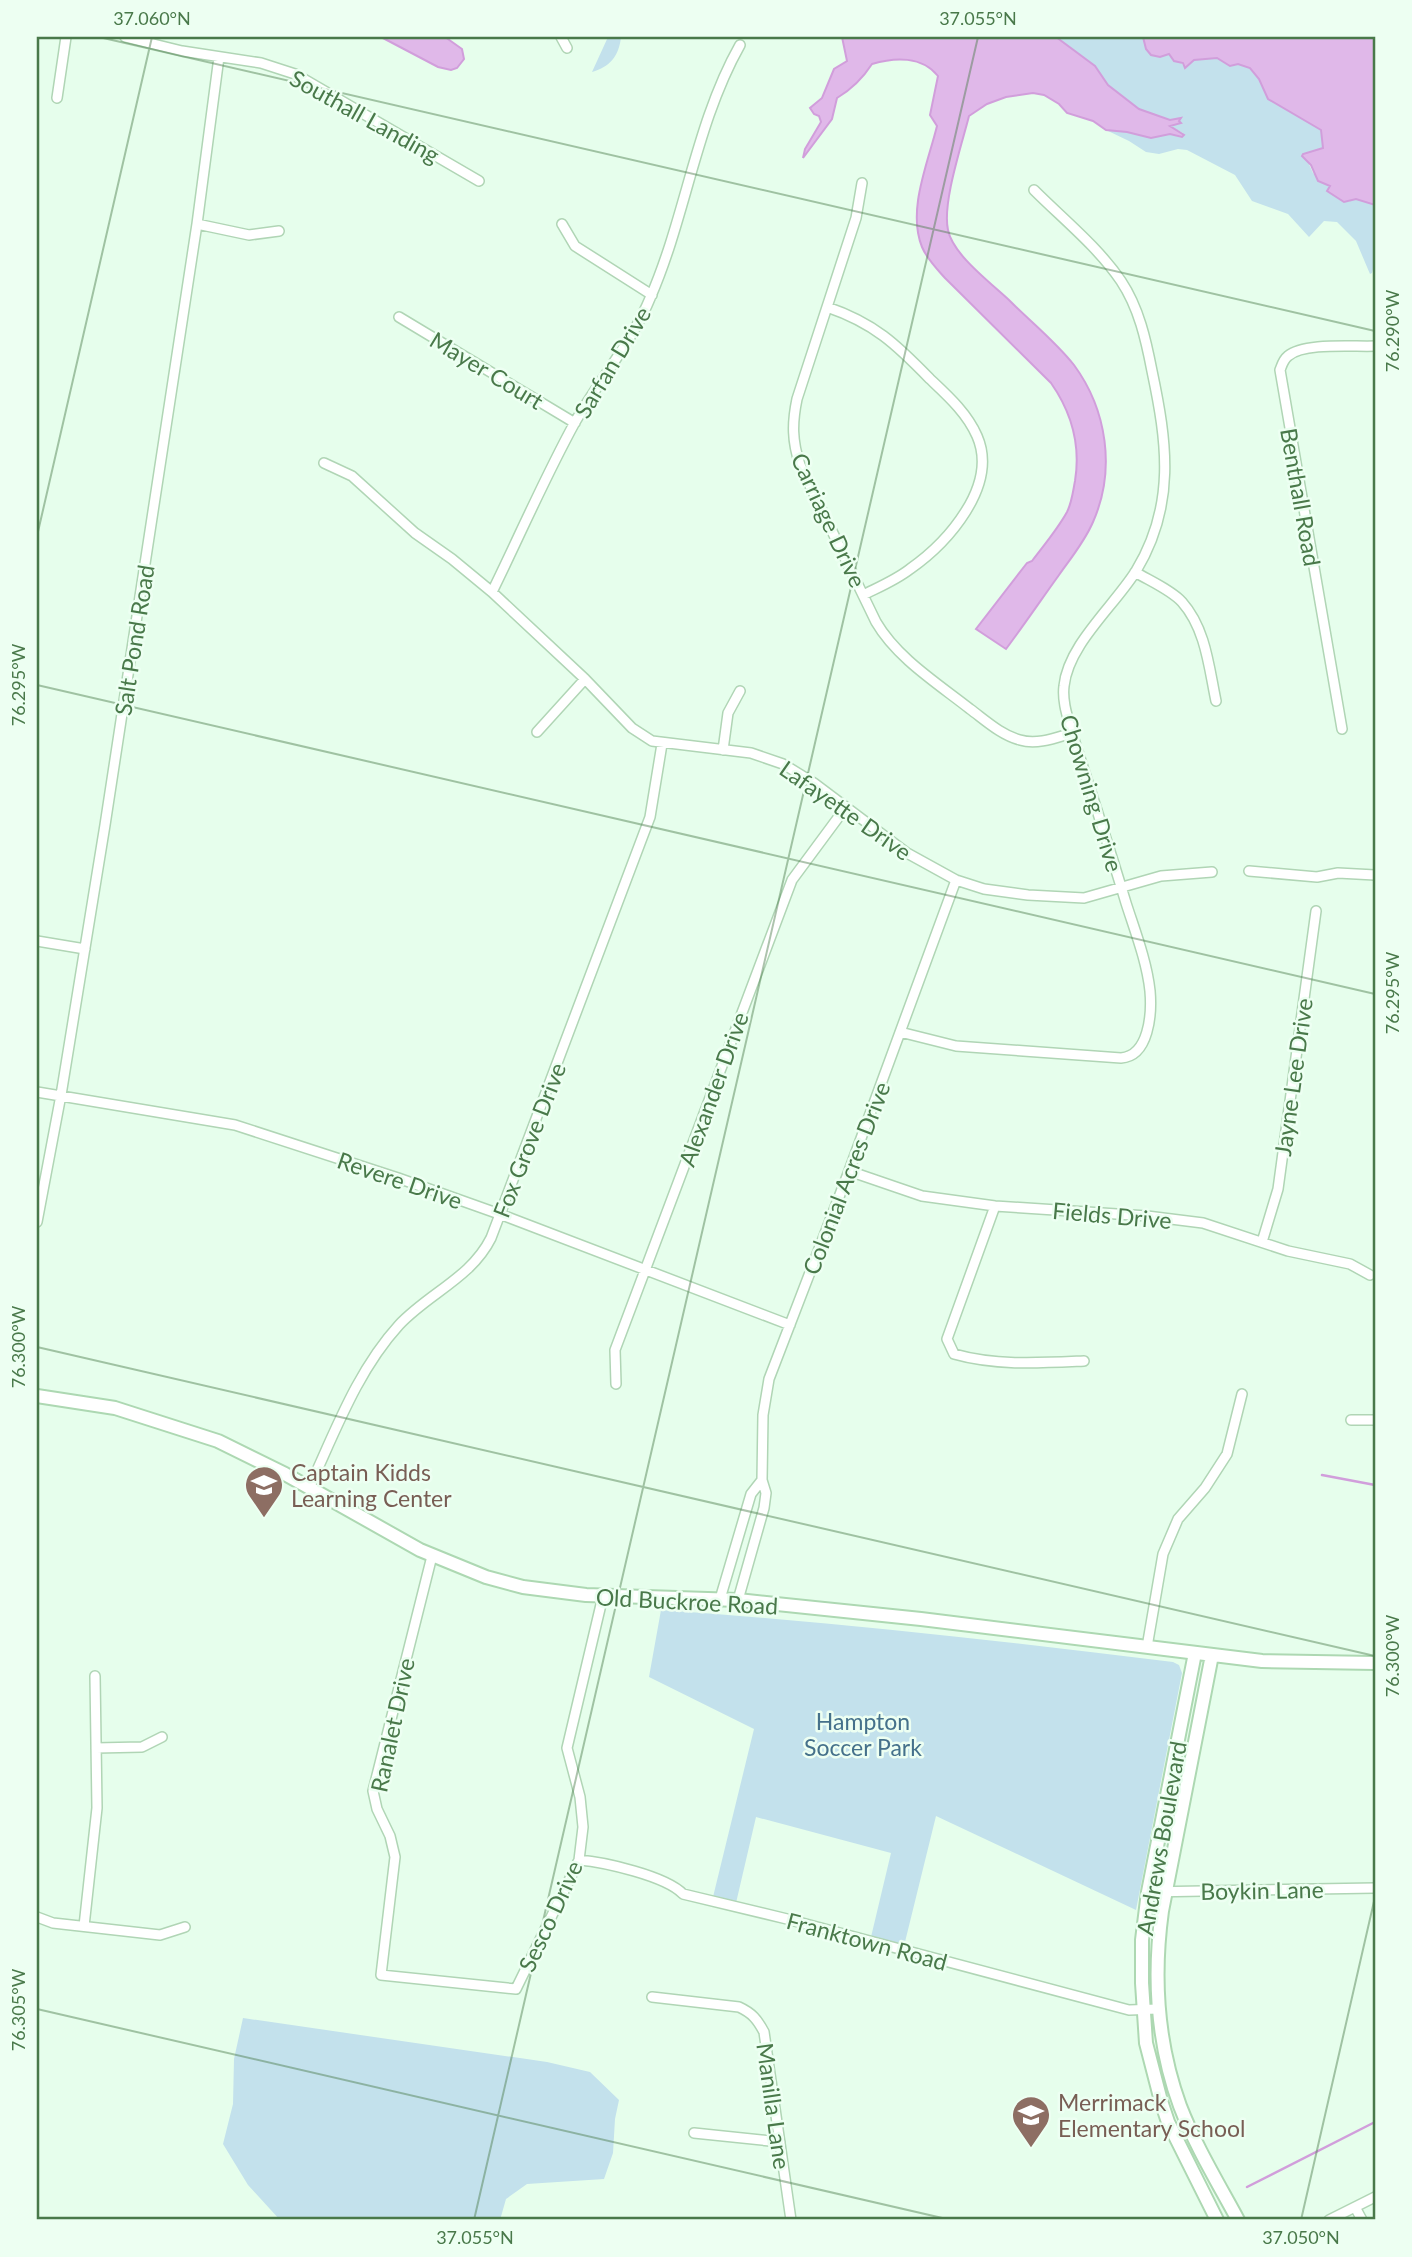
<svg xmlns="http://www.w3.org/2000/svg" width="1412" height="2257" font-family="Lato,sans-serif">
	<style>
		.green { fill: #c3e1ec }
		.water { fill: #e0b8e9; stroke: #d19edb; stroke-width: 2 }
		.lines { fill: none; stroke-linecap: round; stroke-linejoin: round }
		.stream { stroke: #d19edb; stroke-width: 2.5 }
		.street-casing { stroke: #b0d5b5; stroke-width: 12 }
		.secondary-casing { stroke: #add8b2; stroke-width: 16 }
		.street { stroke: #fff; stroke-width: 9 }
		.secondary { stroke: #fff; stroke-width: 12 }
		.ticks { fill: none; stroke: #49794a; stroke-width: 2; stroke-opacity: 0.45 }
		.labels { text-anchor: middle; dominant-baseline: central; stroke-width: 5; stroke-linejoin: round; paint-order: stroke }
		.street-label { font-size: 23px; fill: #49794a; stroke: #edfff2 }
		.education-label { font-size: 23px; fill: #785e54; stroke: #edfff2; text-anchor: start }
		.park-label { font-size: 23px; fill: #45718b; stroke: #edfff2 }
		.neatline { fill: none; stroke: #49794a; stroke-width: 2.5 }
		.ticks-label { font-size: 18px; text-anchor: middle; fill: #49794a }
	</style>
	<rect width="100%" height="100%" fill="#e6feec"/>
	<!-- green -->
	<path class="green" d="M608,37h13c-2,19 -11,30 -29,35z
		M1056,37h87l3,12 14,8 9,-3 16,12 9,-6 23,-2 13,8 8,-2 12,4 9,11 9,20 53,31 2,18 -16,12 6,13 18,13 16,16 9,-3 19,6v56l-3,12 -2,1 -14,-33 -19,-19 -13,-1 -15,16 -21,-23 -36,-13 -17,-26 -48,-25 -9,-1 -19,5 -13,-2 -17,-11 -23,-11 21,2 24,6 19,-4 12,3 1,-4 -13,-7 10,-7 -10,1 -31,-11 -31,-24 -13,-19z
		M661,1610c172,12 342,31 512,52l6,3 3,8 -46,237 -200,-94 -32,130 -33,-9 20,-84 -135,-36 -20,86 -23,-6 41,-168 -105,-52z
		M243,2018l304,44 43,10 29,28 -4,19 -2,34 -9,26 -77,5 -21,15 -6,21h-220l-32,-35 -25,-41 10,-40 1,-45z"/>
	<!-- water -->
	<path class="water" d="M381,37h64l17,12 2,10 -7,9 -6,2 -13,-3z
		M842,37h214l39,29 13,19 31,24 31,11 11,-2 -2,3 2,2 -11,3 14,9 -2,2 -12,-3 -19,4 -24,-6 -21,-2 -13,-9 -26,-8 -8,-9 -15,-9 -11,-2 -27,4 -19,7 -18,12c-7,28 -27,87 -21,114 5,25 43,53 62,71 21,21 46,41 64,64 33,45 42,105 19,157 -8,19 -22,36 -34,53 -18,25 -35,50 -53,74l-30,-20 51,-66 5,-2c12,-16 25,-31 35,-49 5,-10 6,-21 8,-31 6,-37 -3,-68 -24,-98l-106,-105c-9,-10 -18,-19 -23,-31 -15,-37 6,-84 15,-121l-7,-11 8,-39c-16,-20 -43,-19 -66,-12 -9,14 -20,25 -35,34l-5,21 -29,39 2,-9 16,-27 -2,-6 -5,-2 -4,-6 12,-10 12,-29 13,-8z
		M1143,37h232v168l-19,-6 -12,3 -17,-11 3,-5 -12,-5 -7,-16 -9,-9 1,-2 20,-6 -2,-18 -53,-31 -9,-20 -9,-11 -12,-4 -8,2 -13,-8 -23,2 -9,8 -2,-5 -9,-2 -5,-7 -9,3 -9,-2 -5,-6z"/>
	<g class="lines">
		<!-- stream -->
		<path class="stream" d="M1322,1475l53,10
			M1247,2187l128,-65"/>
		<defs>
			<path id="street" d="M125,37l57,14 79,12 34,11 184,107
				M561,37l6,11
				M57,98l9,-61
				M862,183l-6,35 -59,181c-5,24 -5,42 3,66l76,157c21,36 61,61 94,87 15,11 31,26 50,31 17,5 35,-2 52,-7
				M197,224l52,11 30,-4
				M562,224l13,22 77,49
				M827,307c47,16 69,37 103,72 18,17 37,34 47,57 22,50 -30,107 -67,133 -14,11 -31,18 -47,26
				M399,317l176,106
				M324,463l28,13 63,57 37,26 40,33 93,87 47,49 20,13 99,12 32,11 31,19 93,70 49,27 28,9 44,6 56,3 77,-22 51,-4
				M1135,572c15,9 36,18 47,30 24,27 27,66 34,99
				M492,592c27,-55 52,-113 82,-168 24,-43 58,-81 77,-128 35,-81 45,-173 89,-251
				M1342,729l-62,-359c2,-5 3,-10 8,-14 16,-14 66,-9 87,-10
				M537,732l48,-53
				M723,750l5,-37 12,-22
				M1249,871l68,6 21,-4 37,2
				M37,941l48,8
				M900,1032l56,14 165,12c28,-2 31,-44 29,-67 -3,-29 -15,-60 -24,-88 -17,-57 -36,-114 -54,-170 -4,-15 -10,-31 -8,-47 4,-41 50,-80 72,-115 40,-66 31,-129 16,-200 -6,-31 -13,-63 -31,-90 -23,-34 -58,-62 -87,-91
				M37,1092l198,33 163,53 104,37 288,110
				M849,1171l73,25 73,10 152,10 56,7 85,28 62,13 20,11
				M995,1206l-48,133 7,15c42,12 87,9 130,7
				M37,1222l24,-127 44,-270 92,-601 22,-167
				M1262,1242l16,-53 38,-278
				M616,1384l-1,-34 177,-470 54,-73
				M1351,1420h24
				M309,1488c26,-56 48,-117 90,-163 30,-32 72,-47 92,-87l159,-421 12,-73
				M432,1556l-59,235 4,18 13,27 5,21 -14,118 135,14 63,-129 4,-33 -3,-30 -13,-49 36,-152
				M720,1599l31,-105 11,-14
				M738,1600l26,-92 2,-15 -4,-13 1,-65 6,-36 80,-208 107,-291
				M1147,1647l16,-93 15,-35 27,-31 22,-34 15,-60
				M96,1748l46,-1 20,-10
				M579,1860c25,2 87,16 104,34l104,25 342,91 29,-1
				M1148,1892l227,-4
				M37,1917l16,6 107,12 25,-8
				M84,1926l13,-118 -2,-132
				M652,1997l87,10c13,6 18,12 25,25l27,188
				M694,2133l86,9
				M1355,2207l7,13
				M1329,2220l46,-23"/>
			<path id="secondary" d="M37,1396l78,12 103,33 67,33 135,76 66,27 37,10 63,8 152,5 183,19 341,42 113,2
				M1195,1653l-47,239 -6,48v43l4,60 15,58 7,21 49,98
				M1212,1655l-50,256c-9,66 -5,132 18,195 15,39 38,77 58,114"/>
		</defs>
		<!-- street casing -->
		<use href="#street" class="street-casing"/>
		<!-- secondary casing -->
		<use href="#secondary" class="secondary-casing"/>
		<!-- street -->
		<use href="#street" class="street"/>
		<!-- secondary -->
		<use href="#secondary" class="secondary"/>
	</g>
	<!-- ticks -->
	<path class="ticks" d="M99,37l1276,294M37,536l115,-499M37,685l1338,309M37,1347l1338,309M37,2009l914,211M474,2220l504,-2183M1301,2220l74,-323"/>
	<!-- icons -->
	<defs>
		<symbol id="school-pin" viewBox="-11 -11 22 30"><path d="M0 17L-7.5 6A9.5 9.5 0 1 1 7.5 6Z" fill="#8d6e63" stroke="#edfff2"/><path d="M0-5L7-2L0 1L-7-2ZM-4 1L0 2.5L4 1V4Q0 6-4 4Z" fill="#fff"/></symbol>
	</defs>
	<g fill-rule="evenodd">
		<use href="#school-pin" x="242" y="1463" width="44" height="60"/>
		<use href="#school-pin" x="1009" y="2093" width="44" height="60"/>
	</g>
	<g class="labels">
		<!-- street labels -->
		<g class="street-label">
			<text transform="translate(365 116) rotate(29)">Southall Landing</text>
			<text transform="translate(612 362) rotate(-59)">Sarfan Drive</text>
			<text transform="translate(487 370) rotate(31)">Mayer Court</text>
			<text transform="translate(1301 497) rotate(80)">Benthall Road</text>
			<text transform="translate(829 520) rotate(65)">Carriage Drive</text>
			<text transform="translate(134 640) rotate(-81)">Salt Pond Road</text>
			<text transform="translate(1092 793) rotate(73)">Chowning Drive</text>
			<text transform="translate(846 810) rotate(35)">Lafayette Drive</text>
			<text transform="translate(1293 1077) rotate(-82)">Jayne Lee Drive</text>
			<text transform="translate(713 1089) rotate(-70)">Alexander Drive</text>
			<text transform="translate(529 1140) rotate(-69)">Fox Grove Drive</text>
			<text transform="translate(846 1178) rotate(-69)">Colonial Acres Drive</text>
			<text transform="translate(400 1180) rotate(19)">Revere Drive</text>
			<text transform="translate(1112 1215) rotate(5)">Fields Drive</text>
			<text transform="translate(687 1601) rotate(3)">Old Buckroe Road</text>
			<text transform="translate(392 1725) rotate(-78)">Ranalet Drive</text>
			<text transform="translate(1161 1838) rotate(-80)">Andrews Boulevard</text>
			<text transform="translate(1262 1890) rotate(-1)">Boykin Lane</text>
			<text transform="translate(550 1916) rotate(-65)">Sesco Drive</text>
			<text transform="translate(867 1941) rotate(15)">Franktown Road</text>
			<text transform="translate(774 2106) rotate(82)">Manilla Lane</text>
		</g>
		<!-- education labels -->
		<g class="education-label">
			<text x="291" y="1472">Captain Kidds<tspan x="291" dy="26">Learning Center</tspan></text>
			<text x="1058" y="2102">Merrimack<tspan x="1058" dy="26">Elementary School</tspan></text>
		</g>
		<!-- park labels -->
		<g class="park-label">
			<text x="863" y="1721">Hampton<tspan x="863" dy="26">Soccer Park</tspan></text>
		</g>
	</g>
	<!-- border -->
	<rect width="1412" height="2257" fill="none" stroke="#edfff2" stroke-width="77"/>
	<rect x="38" y="38" width="1336" height="2180" class="neatline"/>
	<g class="ticks-label">
		<text x="152" y="25">37.060°N</text>
		<text x="978" y="25">37.055°N</text>
		<text transform="translate(1393 331) rotate(-90)" y="6">76.290°W</text>
		<text transform="translate(19 685) rotate(-90)" y="6">76.295°W</text>
		<text transform="translate(1393 993) rotate(-90)" y="6">76.295°W</text>
		<text transform="translate(19 1347) rotate(-90)" y="6">76.300°W</text>
		<text transform="translate(1393 1656) rotate(-90)" y="6">76.300°W</text>
		<text transform="translate(19 2010) rotate(-90)" y="6">76.305°W</text>
		<text x="475" y="2244">37.055°N</text>
		<text x="1301" y="2244">37.050°N</text>
	</g>
</svg>
